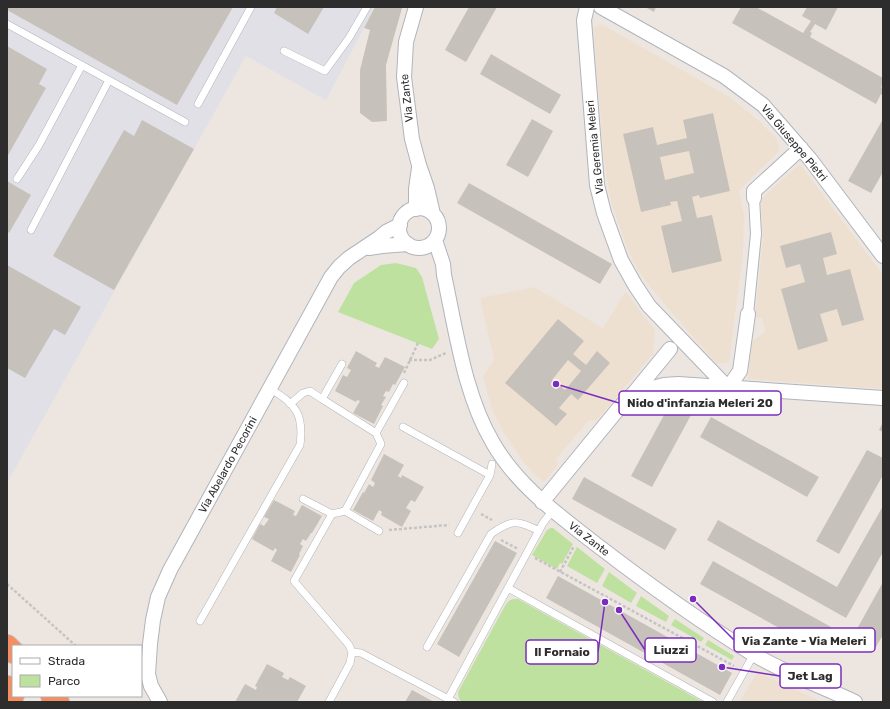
<svg xmlns="http://www.w3.org/2000/svg" width="890" height="709" font-family="Rubik,sans-serif">
	<style>
		.industrial { fill: #e1e0e6 }
		.education { fill: #eee0d0 }
		.green { fill: #bee19f }
		.building { fill: #c6c1bb; fill-rule: evenodd }
		.lines { fill: none; stroke-linecap: round; stroke-linejoin: round }
		.service-casing { stroke: #b0b4bc; stroke-width: 8 }
		.pedestrian-casing { stroke: #b0b4bc; stroke-width: 12 }
		.minor-casing { stroke: #b0b4bc; stroke-width: 16 }
		.motorway-casing { stroke: #c4c4c4; stroke-width: 24 }
		.path { stroke: #c4c4c4; stroke-width: 2.5; stroke-dasharray: 3 2; stroke-linecap: butt }
		.service { stroke: #fff; stroke-width: 7 }
		.pedestrian { stroke: #fff; stroke-width: 10 }
		.minor { stroke: #fff; stroke-width: 14 }
		.motorway { stroke: #f78e61; stroke-width: 22 }
		.labels { text-anchor: middle; dominant-baseline: central; stroke-width: 3; stroke-linejoin: round; paint-order: stroke }
		.street-label { font-size: 11px; fill: #2d2d2d; stroke: #fff }
		.leader { fill: none; stroke: #7b2cbf; stroke-width: 1.5 }
		.callout-dot { fill: #7b2cbf; stroke: #fff; stroke-width: 1.5 }
		.callout { fill: #fff; stroke: #7b2cbf; stroke-width: 1.5 }
		.callout-label { font-size: 12px; text-anchor: middle; font-weight: bold; fill: #2d2d2d }
	</style>
	<rect width="100%" height="100%" fill="#ede6e0"/>
	<!-- industrial -->
	<path class="industrial" d="M7,7h368l-49,93 -80,-44 -239,427z"/>
	<!-- education -->
	<path class="education" d="M601,24l130,74 28,23 18,18 2,12 -40,40 5,24 -1,38 -14,109 -12,2 -51,-58 -21,-26 -7,-10 -11,-22 -16,-46 -7,-41 -11,-133z
		M800,164l83,111v114l-135,-10 4,-38 13,-9 -3,-14 -7,-1 8,-78 -2,-40z
		M534,287l69,41 23,-37 13,19 16,20 -2,24 -57,67 -7,-1 -33,39 2,6 -14,17 -10,-8 -12,-14 -18,-27 -12,-24 -9,-33 11,-16 -14,-62z
		M757,672l35,16 30,14h-82z"/>
	<!-- green -->
	<path class="green" d="M396,263l20,5 6,9 17,62 -7,10 -94,-37 16,-29 27,-18z
		M551,528h2l20,16 -11,20 -2,-1 -3,6 -25,-14 15,-25z
		M577,547l28,22 -8,14 -30,-17z
		M609,572l28,21 -6,10 -29,-17z
		M641,596l28,20 -3,6 -30,-16z
		M514,599h4l185,103h-241l-3,-3 -1,-7 48,-88 4,-4z
		M675,619l29,19 -3,4 -30,-17z
		M708,640l26,16 -2,4 -27,-15z"/>
	<!-- building -->
	<path class="building" d="M7,7h226l-56,98 -170,-95z
		M277,7h47l-16,27 -34,-21z
		M375,7l27,1 -16,57 1,56 -15,1 -12,-9v-43l10,-40 -6,-2z
		M469,7h28l-31,55 -21,-12z
		M645,7h11l-2,5z
		M741,7h15l47,26 8,-12 -9,-5 5,-9h31l-12,23 -11,-6 -5,8 2,1 -2,4 73,41v6l-2,3 2,2v6l-2,-1 -5,10 -144,-81z
		M7,46l40,23 -8,15 7,4 -39,69z
		M491,54l70,41 -11,19 -70,-40z
		M713,113l17,78 -30,7 -1,-3 -7,2 5,21 15,-3 10,46 -50,12 -11,-47 21,-5 -5,-20 -7,1 1,3 -30,7 -18,-78 30,-7 4,18 30,-7 -4,-18zM689,151l5,22 -29,7 -5,-23z
		M532,119l21,12 -25,46 -22,-12z
		M883,119v53l-12,21 -23,-12z
		M142,120l52,29 -80,141 -61,-34 71,-126 10,6z
		M7,181l24,14 -22,38 -2,-2z
		M469,183l143,81 -12,20 -143,-81z
		M831,232l6,22 -14,4 4,17 23,-6 14,51 -22,6 -5,-17 -17,5 8,27 -30,9 -17,-61 24,-7 -5,-18 -14,4 -6,-22z
		M7,265l74,42 -16,28 -11,-6 -29,49 -18,-10z
		M558,319l26,22 -11,13 13,11 11,-14 13,12 -32,37 -7,-6 -12,14 8,6 -11,12 -51,-43zM568,360l13,11 -16,19 -13,-10z
		M356,351l21,12 -2,3 4,2 6,-11 20,10 -10,18 -2,-1 -4,8 -3,-1 -3,5 3,1 -5,8 2,1 -9,18 -21,-11 7,-12 -3,-1 -1,2 -21,-11 8,-16 4,2 4,-7 -4,-2z
		M670,404l21,11 -39,72 -21,-11z
		M711,417l108,60 -12,20 -107,-60z
		M883,422v10l-4,-2z
		M867,450l16,8v17l-44,79 -23,-13z
		M384,454l20,11 -6,11 3,2 1,-3 22,12 -9,15 -4,-2 -5,8 5,3 -9,16 -21,-12 1,-3 -3,-2 -6,11 -20,-11 10,-18 1,1 5,-9 4,3 2,-4 -4,-3z
		M584,477l93,52 -12,21 -93,-51z
		M274,500l21,11 -2,4 3,1 6,-11 20,11 -10,17h-1l-5,8 -3,-2 -3,5 3,2 -4,8 1,1 -9,17 -20,-11 6,-11 -2,-2 -2,3 -21,-12 8,-15 4,2 5,-7 -5,-2z
		M883,506v46l-37,66 -139,-78 11,-20 119,67z
		M495,541l22,12 -58,104 -22,-13z
		M713,561l118,66 -12,23 -119,-66z
		M558,576l174,97 -12,22 -174,-97z
		M883,582v53l-9,15 -22,-12z
		M267,664l17,9 -2,4 6,3 2,-3 16,9 -9,16h-62l10,-18 11,6 1,-3 -2,-1z
		M412,690l22,12h-29z"/>
	<g class="lines">
		<defs>
			<path id="service" d="M7,24l178,98
				M284,51l41,20 24,-33 18,-31
				M198,104l53,-97
				M17,179l22,-34 43,-80
				M31,230l78,-150
				M322,399l54,34 5,11 -36,67 -13,3
				M290,404l13,-11 7,-2 12,8 20,-35
				M403,427l87,48 -32,58
				M376,433l28,-50
				M490,475l2,-11
				M303,499l29,15 -38,67 55,64 3,7 -2,11 -21,39
				M345,511l34,20
				M508,588l205,114
				M200,621l100,-176c4,-30 -4,-42 -30,-56
				M427,647l64,-113c20,-14 26,-15 48,-3
				M352,652l9,1 93,49
				M448,699l95,-176 10,-13
				M727,702l27,-48"/>
			<path id="pedestrian" d="M748,314l8,-80 -2,-36"/>
			<path id="minor" d="M416,7l-10,35 -2,35 8,62 7,26 8,23 6,26
				M587,7l-3,13 13,165 7,28 17,47 14,25 14,21 79,82
				M601,7l123,69 39,29 47,54 73,97
				M754,198v-7l47,-43
				M399 228a20 20 0 1 1 40 0a20 20 0 1 1-40 0Z
				M416,209v-20l3,-21
				M435,240l8,24 1,11c12,55 20,119 49,168 24,42 63,70 100,99 52,40 104,78 160,112 32,19 68,32 102,48
				M369,248l13,-2 26,-2
				M728,388l12,-17 8,-57
				M634,393l30,-8 14,-1 205,14
				M542,502l77,-94 15,-15 36,-44
				M160,702l-9,-16 -3,-12 2,-30 3,-24 5,-23 12,-27 161,-293 8,-10 10,-9 30,-20 7,-6 14,-7"/>
			<path id="motorway" d="M7,646l6,6
				M7,687l6,8
				M52,696l6,6"/>
		</defs>
		<!-- service casing -->
		<use href="#service" class="service-casing"/>
		<!-- pedestrian casing -->
		<use href="#pedestrian" class="pedestrian-casing"/>
		<!-- minor casing -->
		<use href="#minor" class="minor-casing"/>
		<!-- motorway casing -->
		<use href="#motorway" class="motorway-casing"/>
		<!-- path -->
		<path class="path" d="M409,360h21l16,-7
			M404,373l14,-30
			M481,514l11,6
			M389,530l60,-5
			M501,540l17,9
			M535,558l199,108
			M560,572l14,-26
			M7,584l69,62"/>
		<!-- service -->
		<use href="#service" class="service"/>
		<!-- pedestrian -->
		<use href="#pedestrian" class="pedestrian"/>
		<!-- minor -->
		<use href="#minor" class="minor"/>
		<!-- motorway -->
		<use href="#motorway" class="motorway"/>
	</g>
	<g class="labels">
		<!-- street labels -->
		<g class="street-label">
			<text transform="translate(407 98) rotate(-96)">Via Zante</text>
			<text transform="translate(794 143) rotate(50)">Via Giuseppe Pietri</text>
			<text transform="translate(595 147) rotate(-96)">Via Geremia Meleri</text>
			<text transform="translate(228 465) rotate(-61)">Via Abelardo Pecorini</text>
			<text transform="translate(589 539) rotate(38)">Via Zante</text>
		</g>
	</g>
	<!-- callouts -->
	<path class="leader" d="M556 384L619 403M693 599L734 640M619 610L645 650M605 602L598 652M722 667L780 676"/>
	<g class="callout-dot">
		<circle cx="556" cy="384" r="4"/>
		<circle cx="693" cy="599" r="4"/>
		<circle cx="619" cy="610" r="4"/>
		<circle cx="605" cy="602" r="4"/>
		<circle cx="722" cy="667" r="4"/>
	</g>
	<g class="callout">
		<rect x="619" y="391" width="162" height="24" rx="4"/>
		<rect x="734" y="628" width="141" height="24" rx="4"/>
		<rect x="645" y="638" width="51" height="24" rx="4"/>
		<rect x="526" y="640" width="72" height="24" rx="4"/>
		<rect x="780" y="664" width="61" height="24" rx="4"/>
	</g>
	<g class="callout-label">
		<text x="700" y="407">Nido d'infanzia Meleri 20</text>
		<text x="804" y="645">Via Zante - Via Meleri</text>
		<text x="671" y="654">Liuzzi</text>
		<text x="562" y="656">Il Fornaio</text>
		<text x="810" y="680">Jet Lag</text>
	</g>
	<!-- border -->
	<rect width="890" height="709" fill="none" stroke="#2d2d2d" stroke-width="16"/>
	<!-- legend -->
	<rect x="12" y="645" width="130" height="52" fill="#ffffff" stroke="#ababab"/>
	<rect x="20" y="658" width="20" height="6" fill="#ffffff" stroke="#ababab"/>
	<text x="48" y="665" font-size="12" fill="#2d2d2d">Strada</text>
	<rect x="20" y="675" width="20" height="12" fill="#bee19f" stroke="#ababab"/>
	<text x="48" y="685" font-size="12" fill="#2d2d2d">Parco</text>
</svg>
